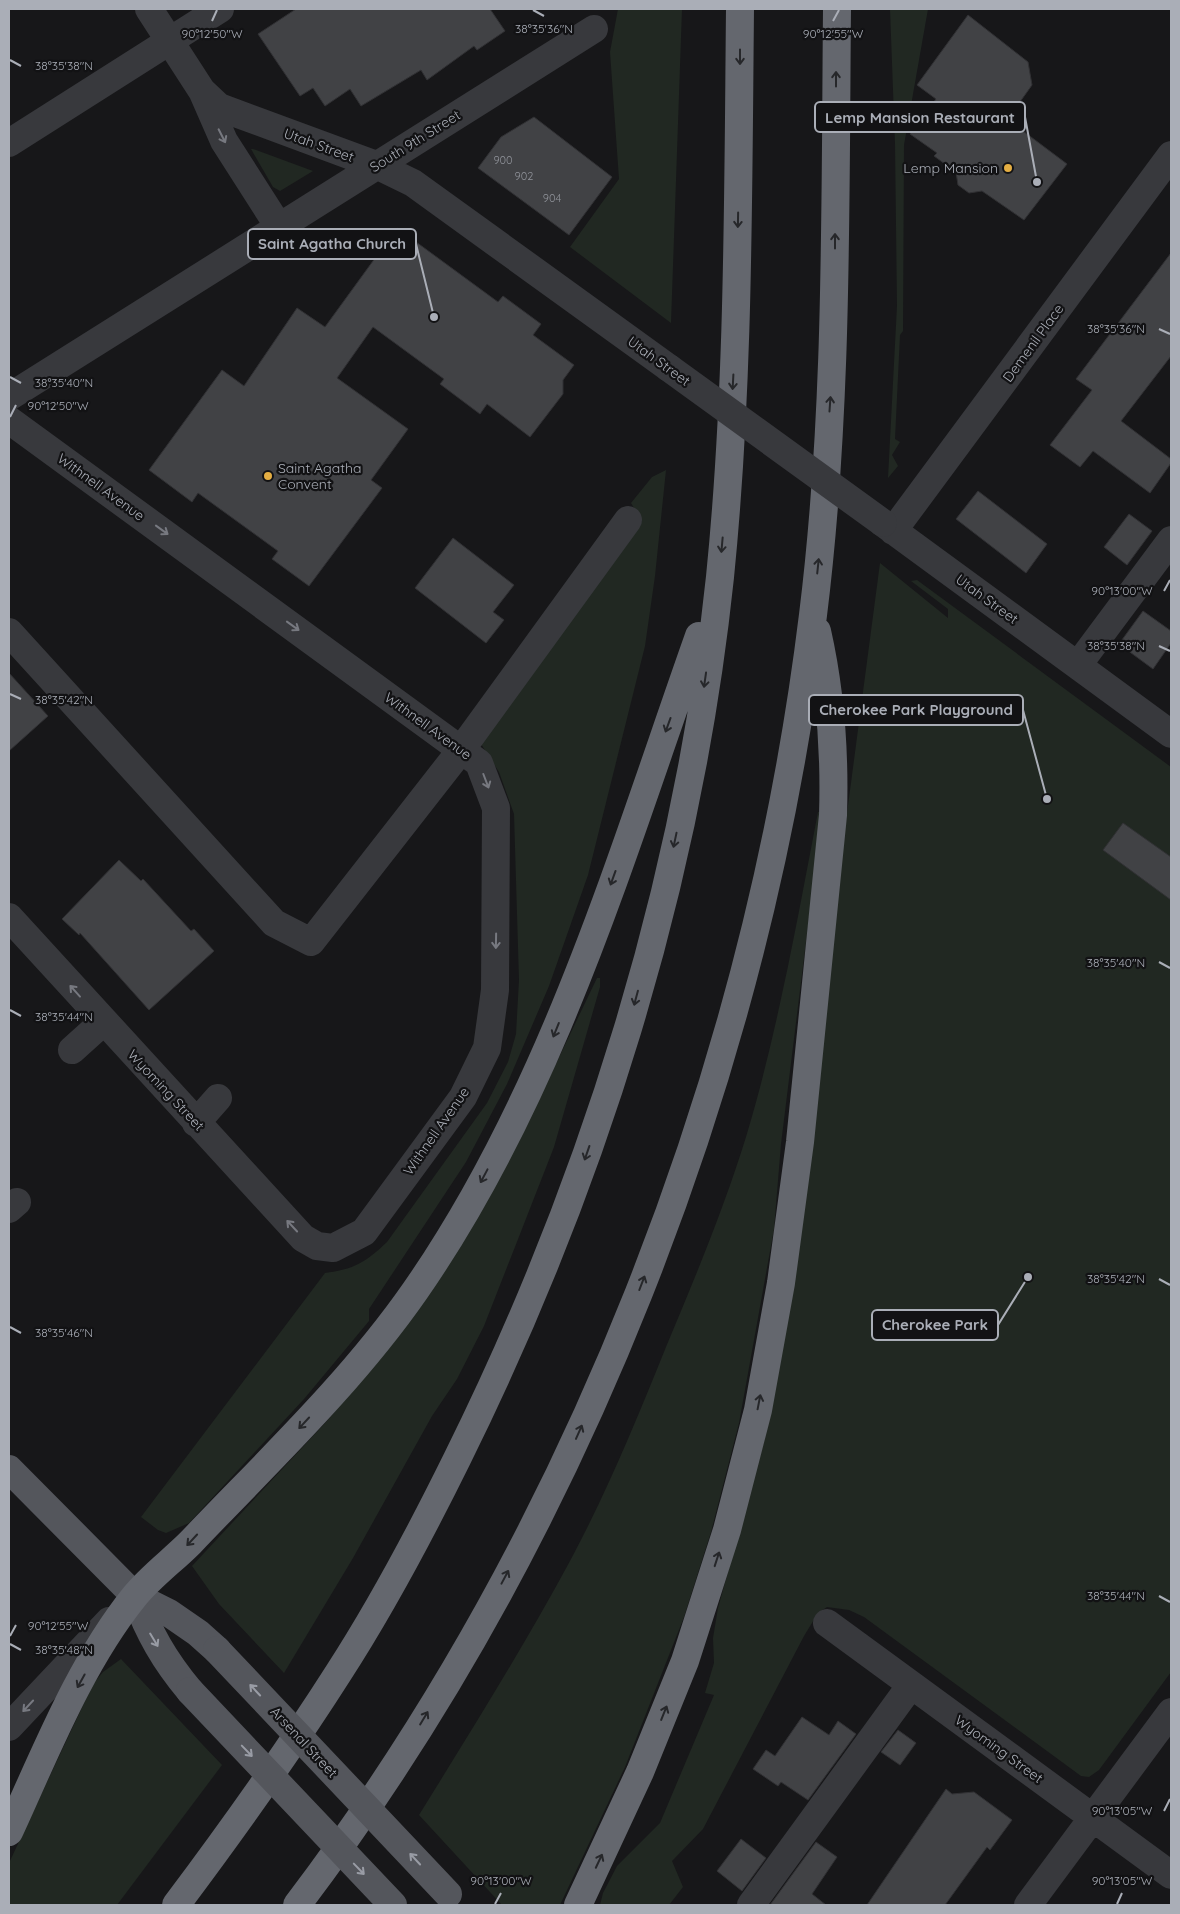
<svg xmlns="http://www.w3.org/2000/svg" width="1180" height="1914" font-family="Quicksand,sans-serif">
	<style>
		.green { fill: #212822 }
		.building { fill: #414245; stroke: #313134 }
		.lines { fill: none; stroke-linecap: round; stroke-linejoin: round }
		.minor { stroke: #38393d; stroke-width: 28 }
		.major { stroke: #54565c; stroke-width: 28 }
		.highway { stroke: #64676e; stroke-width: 28 }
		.minor-bridge { stroke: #38393d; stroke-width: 28 }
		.major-bridge { stroke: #54565c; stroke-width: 28 }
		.oneway { stroke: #26272a }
		.oneway2 { stroke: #777980 }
		.oneway3 { stroke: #999ca5 }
		.ticks { fill: none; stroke: #aaaeb7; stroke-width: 2 }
		.poi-dot { fill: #e4ae43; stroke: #121214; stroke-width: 2 }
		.labels { text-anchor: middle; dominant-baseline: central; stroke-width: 4.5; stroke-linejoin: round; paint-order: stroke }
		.number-label { font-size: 11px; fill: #90939a }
		.street-label { font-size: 14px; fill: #aaaeb7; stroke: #121214 }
		.poi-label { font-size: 14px; fill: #aaaeb7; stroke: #121214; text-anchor: end }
		.ticks-label { font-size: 12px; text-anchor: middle; fill: #aaaeb7; stroke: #121214; stroke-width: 4.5; stroke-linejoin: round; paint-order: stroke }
		.leader { fill: none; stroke: #aaaeb7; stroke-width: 2 }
		.callout-dot { fill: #aaaeb7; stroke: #121214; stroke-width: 2 }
		.callout { fill: #121214; stroke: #aaaeb7; stroke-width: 2 }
		.callout-label { font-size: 15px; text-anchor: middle; font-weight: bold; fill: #aaaeb7 }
	</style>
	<rect width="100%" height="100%" fill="#171719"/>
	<!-- green -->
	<path class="green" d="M618,9h64l-11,314 -101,-76 49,-68 -9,-127z
		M890,9h38l-24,136 -1,186 -3,4 -5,104 5,3 -8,13 6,11 -10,12 9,-172 -2,-162z
		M251,149h2l60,22 -33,20 -7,-4z
		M666,470l-11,106 -10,70 -57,229 -39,111 -42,98 -41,78 -97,147v12l-65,78 -115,124 -23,10 -8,-3 -17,-13 184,-244c30,-4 41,-11 62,-31l100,-139 21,-41 8,-28 3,-54 -5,-166 -15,-42 -18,-28 161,-223 -11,-18 21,-26z
		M880,563l68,55v-9l-37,-28 6,-1 254,187v905l-72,98 -10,7 -8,-1 -217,-159 -15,-7 -22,-3 -9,6 -14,23 -101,193 -31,32 11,26 -14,18h-69l3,-12 14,-27 43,-43 54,-128 -9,-2 9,-30 -1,-25 5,-30 46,-166z
		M818,812h4l-41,332 -7,85 -35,194 -28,109 -27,85 -59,150 -65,138h-58l-83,-90c52,-84 104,-167 151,-254 37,-69 67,-142 96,-214 29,-69 58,-139 80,-210 32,-107 51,-216 72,-325z
		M597,978h3v9l-46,160 -70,179 -27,53 -25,37 -79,142 -69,115 -65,-69 -27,-38 134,-144 67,-79 50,-70 35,-60 62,-116z
		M121,1659l101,106 -105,140h-108v-42l84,-179 10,-12z"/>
	<!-- building -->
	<path class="building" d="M296,9h194l15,22 -28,19 -3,-4 -47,34 -6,-10 -60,36 -11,-17 -25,17 -12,-18 -13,8 -42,-62z
		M968,15l60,47 4,23 -15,21 6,25 44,33 -43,56 -42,-29 -13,2 -11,-8 -2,-13 -22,-16 3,-3 -27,-19 26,-35 -19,-14z
		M534,117l78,60 -43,58 -91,-67 23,-31z
		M397,228l101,74 5,-6 38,28 -8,11 41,30 -11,15v14l-33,43 -43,-33 -7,10 -40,-30 4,-5 -71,-52 -36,51 71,51 -37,51 11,8 -73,98 -37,-27 6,-8 -80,-58 -6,9 -43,-32 73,-100 22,16 53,-78 28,19z
		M1171,253v103l-50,65 50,38v4l-21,30 -57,-42 -13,16 -30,-22 42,-55 -16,-11z
		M978,491l69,53 -21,29 -70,-54z
		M1129,514l23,17 -25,34 -23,-18z
		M453,538l61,47 -21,27 11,8 -18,23 -71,-55z
		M1143,611l28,20v12l-18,26 -34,-25z
		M9,673l39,43 -39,35z
		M1123,823l48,34v43l-68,-50z
		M119,860l22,21 2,-2 48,52 3,-2 20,22 -65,59 -69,-77 -1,2 -17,-16z
		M802,1717l27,18 9,-14 18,13 -48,66 -27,-18 -3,4 -25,-17 13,-19 9,6z
		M898,1730l18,13 -16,22 -19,-13z
		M946,1789l6,5 22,-2 38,28 -22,30 -3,-3 -42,58h-78z
		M741,1839l25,19 -24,33 -25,-20z
		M816,1842l21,15 -25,37 14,11h-56z"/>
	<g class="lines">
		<!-- minor -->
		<path class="minor" d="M149,9l53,82 17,16 157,58 37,18 256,185
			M203,93l21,48 55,86
			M9,143l211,-134
			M9,397l585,-368
			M9,420l470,343 17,45 -1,182 -8,58 -24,49 -99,135 -31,16 -16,-2 -14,-8 -294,-321
			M883,523l288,211
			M893,531l278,-376
			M9,632l265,291 37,19 150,-192 167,-230
			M1078,665l93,-125
			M72,1050l31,-28
			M196,1123l22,-25
			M9,1209l8,-7
			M827,1623l344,252
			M9,1727l100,-106
			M751,1905l160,-220
			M1028,1905l143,-193"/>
		<!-- major -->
		<path class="major" d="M9,1469l126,127 34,17 29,20 19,17
			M135,1596c14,37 29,64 55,95"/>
		<!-- highway -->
		<path class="highway" d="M9,1832c36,-78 71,-168 125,-235 16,-20 38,-36 56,-54 77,-81 161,-160 225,-252 137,-197 205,-432 284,-655
			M176,1905c57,-76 112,-153 163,-233 44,-68 82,-140 118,-213 136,-274 231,-577 263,-882 19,-188 18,-379 20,-568
			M297,1905c279,-368 460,-833 516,-1290 25,-201 22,-404 24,-606
			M578,1905l62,-133 45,-111 42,-131 31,-120 23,-127 19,-141 33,-327c2,-63 -2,-122 -16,-184"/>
		<!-- minor-bridge -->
		<path class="minor-bridge" d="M669,368l214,155"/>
		<!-- major-bridge -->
		<path class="major-bridge" d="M217,1650l231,244
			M190,1691l203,214"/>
	</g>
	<!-- one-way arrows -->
	<defs><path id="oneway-shaft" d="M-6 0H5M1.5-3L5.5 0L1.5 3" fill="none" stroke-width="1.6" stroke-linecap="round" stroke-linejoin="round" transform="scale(1.25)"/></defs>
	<g class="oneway">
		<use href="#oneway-shaft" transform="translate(740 57) rotate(90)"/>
		<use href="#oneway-shaft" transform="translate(836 79) rotate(-90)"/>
		<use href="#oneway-shaft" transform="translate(738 220) rotate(91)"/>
		<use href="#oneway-shaft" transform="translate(835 241) rotate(-90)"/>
		<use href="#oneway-shaft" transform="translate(733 382) rotate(93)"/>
		<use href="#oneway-shaft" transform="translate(830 404) rotate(-86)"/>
		<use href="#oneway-shaft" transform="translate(722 545) rotate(95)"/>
		<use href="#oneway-shaft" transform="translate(818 566) rotate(-84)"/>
		<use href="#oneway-shaft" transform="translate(705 680) rotate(98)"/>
		<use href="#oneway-shaft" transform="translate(668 725) rotate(110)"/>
		<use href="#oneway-shaft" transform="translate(675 840) rotate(102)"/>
		<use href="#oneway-shaft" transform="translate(613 878) rotate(110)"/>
		<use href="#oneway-shaft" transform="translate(636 998) rotate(105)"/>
		<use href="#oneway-shaft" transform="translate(556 1030) rotate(112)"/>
		<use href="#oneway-shaft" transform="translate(587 1153) rotate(109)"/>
		<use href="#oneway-shaft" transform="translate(484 1176) rotate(118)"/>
		<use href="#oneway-shaft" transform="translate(642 1283) rotate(-69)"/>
		<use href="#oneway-shaft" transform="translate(759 1402) rotate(-79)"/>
		<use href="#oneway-shaft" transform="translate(304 1423) rotate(133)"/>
		<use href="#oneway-shaft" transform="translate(579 1432) rotate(-66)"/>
		<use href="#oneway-shaft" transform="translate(192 1540) rotate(133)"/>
		<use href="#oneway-shaft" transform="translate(717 1559) rotate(-72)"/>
		<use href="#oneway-shaft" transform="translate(505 1577) rotate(-62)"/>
		<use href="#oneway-shaft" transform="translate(81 1681) rotate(119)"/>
		<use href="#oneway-shaft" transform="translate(664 1713) rotate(-68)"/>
		<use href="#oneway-shaft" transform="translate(424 1718) rotate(-59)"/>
		<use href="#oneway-shaft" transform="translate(599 1861) rotate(-65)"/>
	</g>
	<g class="oneway2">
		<use href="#oneway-shaft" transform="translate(222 136) rotate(63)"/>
		<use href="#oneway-shaft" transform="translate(162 530) rotate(36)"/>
		<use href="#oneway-shaft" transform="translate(293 626) rotate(36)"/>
		<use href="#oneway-shaft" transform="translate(486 781) rotate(69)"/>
		<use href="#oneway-shaft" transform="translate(496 941) rotate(91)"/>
		<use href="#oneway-shaft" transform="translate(75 991) rotate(-132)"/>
		<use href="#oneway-shaft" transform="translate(292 1226) rotate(-133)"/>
		<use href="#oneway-shaft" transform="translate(28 1706) rotate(133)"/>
	</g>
	<g class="oneway3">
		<use href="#oneway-shaft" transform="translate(154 1640) rotate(59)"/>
		<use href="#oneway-shaft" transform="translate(255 1690) rotate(-133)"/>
		<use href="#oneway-shaft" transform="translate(247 1751) rotate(46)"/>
		<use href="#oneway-shaft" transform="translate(415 1859) rotate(-133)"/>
		<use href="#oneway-shaft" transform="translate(359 1869) rotate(46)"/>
	</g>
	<!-- ticks -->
	<path class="ticks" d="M533,10l11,6M212,21l5,-11M833,21l6,-11M10,60l11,6M1159,329l11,5M10,377l11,6M10,417l6,-12M1164,591l6,-11M1159,646l11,5M10,694l11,5M1159,962l11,6M10,1010l11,6M1159,1279l11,6M10,1327l11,6M1159,1596l11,6M10,1636l6,-11M10,1644l11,6M1164,1811l6,-12M495,1904l6,-11M1117,1904l5,-11"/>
	<!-- markers -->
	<g class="poi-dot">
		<circle cx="1008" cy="168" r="5"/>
		<circle cx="268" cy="476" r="5"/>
	</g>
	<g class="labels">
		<!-- number labels -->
		<g class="number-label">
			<text x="503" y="160">900</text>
			<text x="524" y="176">902</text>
			<text x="552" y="198">904</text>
		</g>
		<!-- street labels -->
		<g class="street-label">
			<text transform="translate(415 141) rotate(-32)">South 9th Street</text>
			<text transform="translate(319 145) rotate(20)">Utah Street</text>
			<text transform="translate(1033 343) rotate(-54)">Demenil Place</text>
			<text transform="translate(659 361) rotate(36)">Utah Street</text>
			<text transform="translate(101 487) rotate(36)">Withnell Avenue</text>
			<text transform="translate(987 599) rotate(36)">Utah Street</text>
			<text transform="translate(428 726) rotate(36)">Withnell Avenue</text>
			<text transform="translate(166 1090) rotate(47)">Wyoming Street</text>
			<text transform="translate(436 1131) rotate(-55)">Withnell Avenue</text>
			<text transform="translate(304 1742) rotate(47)">Arsenal Street</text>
			<text transform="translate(999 1749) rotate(36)">Wyoming Street</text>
		</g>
		<!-- poi labels -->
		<g class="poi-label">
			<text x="998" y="168">Lemp Mansion</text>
			<text x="278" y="468" text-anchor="start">Saint Agatha<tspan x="278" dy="16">Convent</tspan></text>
		</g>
	</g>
	<g class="ticks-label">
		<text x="544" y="33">38°35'36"N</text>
		<text x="212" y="38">90°12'50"W</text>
		<text x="833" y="38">90°12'55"W</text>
		<text x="64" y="70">38°35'38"N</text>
		<text x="1116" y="333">38°35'36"N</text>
		<text x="64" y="387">38°35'40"N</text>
		<text x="58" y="410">90°12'50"W</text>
		<text x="1122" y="595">90°13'00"W</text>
		<text x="1116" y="650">38°35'38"N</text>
		<text x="64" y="704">38°35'42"N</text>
		<text x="1116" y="967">38°35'40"N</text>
		<text x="64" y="1021">38°35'44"N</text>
		<text x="1116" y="1283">38°35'42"N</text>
		<text x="64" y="1337">38°35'46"N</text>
		<text x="1116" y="1600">38°35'44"N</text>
		<text x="58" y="1630">90°12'55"W</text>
		<text x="64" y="1654">38°35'48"N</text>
		<text x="1122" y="1815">90°13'05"W</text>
		<text x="501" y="1885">90°13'00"W</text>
		<text x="1122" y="1885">90°13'05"W</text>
	</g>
	<!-- callouts -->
	<path class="leader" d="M1037 182L1025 117M434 317L416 244M1047 799L1023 710M1028 1277L998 1325"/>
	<g class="callout-dot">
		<circle cx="1037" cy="182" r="5"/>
		<circle cx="434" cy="317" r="5"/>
		<circle cx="1047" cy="799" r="5"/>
		<circle cx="1028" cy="1277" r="5"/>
	</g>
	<g class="callout">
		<rect x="815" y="102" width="210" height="30" rx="5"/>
		<rect x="248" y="229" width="168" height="30" rx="5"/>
		<rect x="809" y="695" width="214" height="30" rx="5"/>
		<rect x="872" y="1310" width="126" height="30" rx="5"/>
	</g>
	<g class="callout-label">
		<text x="920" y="123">Lemp Mansion Restaurant</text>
		<text x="332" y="249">Saint Agatha Church</text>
		<text x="916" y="715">Cherokee Park Playground</text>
		<text x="935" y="1330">Cherokee Park</text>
	</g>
	<!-- border -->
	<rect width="1180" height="1914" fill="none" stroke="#aaaeb7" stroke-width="20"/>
</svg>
